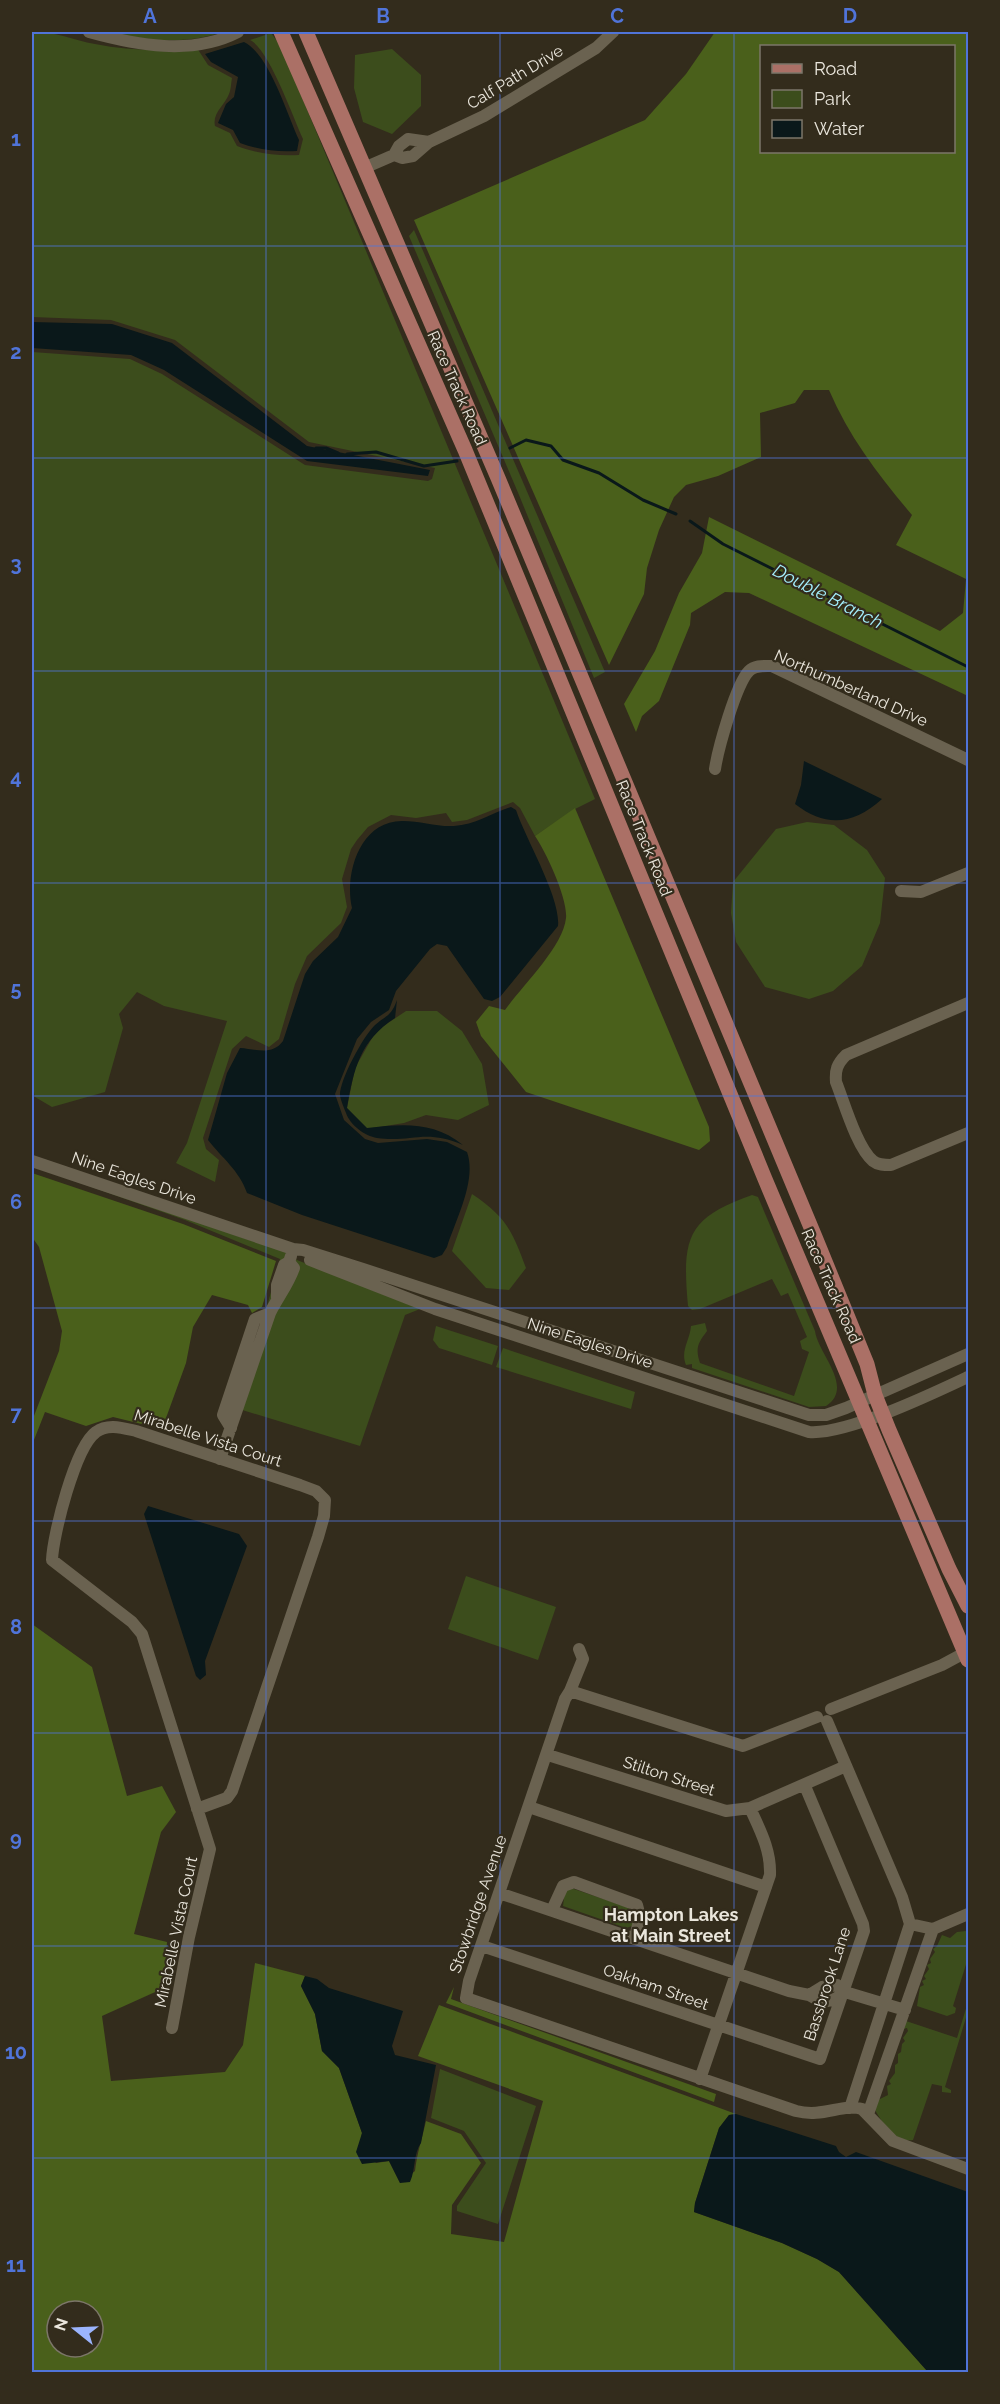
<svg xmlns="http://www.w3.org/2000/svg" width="1000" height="2404" font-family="Raleway,sans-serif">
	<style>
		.green { fill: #3c4d1c }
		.forest { fill: #4a601b; fill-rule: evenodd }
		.water { fill: #0a181a }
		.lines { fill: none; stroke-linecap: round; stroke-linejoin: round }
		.stream { stroke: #0a181a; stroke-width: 3 }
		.minor { stroke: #6a6250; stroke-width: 12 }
		.major { stroke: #ab7066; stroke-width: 15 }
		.grid { fill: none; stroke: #5074d9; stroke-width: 1.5; stroke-opacity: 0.55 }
		.labels { text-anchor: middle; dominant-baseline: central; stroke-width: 4.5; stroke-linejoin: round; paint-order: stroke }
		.street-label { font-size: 16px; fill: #eae6dc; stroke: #332c1c }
		.water-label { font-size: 18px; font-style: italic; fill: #a4effc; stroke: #332c1c }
		.neighbourhood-label { font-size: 18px; font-weight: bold; fill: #eae6dc; stroke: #332c1c }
		.neatline { fill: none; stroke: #5074d9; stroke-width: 2 }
		.grid-label { font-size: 20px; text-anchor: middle; font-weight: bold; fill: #5074d9 }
	</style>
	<rect width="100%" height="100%" fill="#332c1c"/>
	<!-- green -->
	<path class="green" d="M32,32c23,-1 40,8 63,12 34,7 68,7 102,4l11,17 24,13c-1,5 -1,12 -3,16 -4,11 -17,19 -14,32l15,7 7,13c21,8 40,10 62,9l4,-16c-10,-22 -34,-90 -53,-99l21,-7 9,12 315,754 -20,10 -40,27 -15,-28 -7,-6 -46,18 -15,2 -6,-9 -30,5 -25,-3 -23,12 -11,13 -6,9 -9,30 5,28 -6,16 -34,33 -12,28 -16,55 -10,8 -23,-11 -14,13 -29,89 3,11 13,11 -4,22 -39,-19 11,-20 40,-122 -63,-15 -27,-14 -18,22 4,14 -18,64 -53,15 -17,-10 -3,-15v-730l98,7 32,15 143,91 123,16 4,-2 3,-11 -126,-26 -134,-102 -64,-20 -79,-3z
		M107,32h117c-44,13 -73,9 -117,0z
		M392,49l29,26v31l-29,28 -29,-12 -9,-34 1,-33z
		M414,230l191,442 -11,6 -75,-183 -110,-259z
		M807,822l27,3 33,25 18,28 -5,45 -18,43 -29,25 -24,8 -44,-12 -29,-45 -5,-29 2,-31 43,-53z
		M406,1011h31l25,20 20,33 7,41 -31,15 -32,-5 -22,8 -37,6 -20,-21 8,-40 21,-37z
		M32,1166l256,87 9,7 123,49 -15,6 -45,131 -121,-37 41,-150 -95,-39z
		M472,1194c34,23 40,36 54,74l-17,22 -23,-2 -34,-37z
		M752,1195l6,2 57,134c3,23 40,56 11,75l-17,1 -117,-39v-4l-6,1c-6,-14 4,-25 5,-39l14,-3 2,8c-9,12 -12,17 -7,32l94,33 15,-44 -7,-3 -2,-8 7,-4 -19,-44 -7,3 -9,-17 -72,30 -8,1 -4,-4c-6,-67 -2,-88 64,-111z
		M436,1326l62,20 -6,19 -53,-17 -6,-8z
		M503,1348l132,44 -4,17 -135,-42z
		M466,1576l90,31 -18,53 -90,-31z
		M571,1888l62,21 3,5 -4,12 -6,2 -63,-22 2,-16z
		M967,1927l1,31 -15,48 3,2 -1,5 -8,3 -30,-10 3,-19 4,-2 -2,-4 4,-2 -2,-3 5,-7 -2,-4 4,-2 -1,-4 5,-7 -2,-3 4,-3 5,-11 8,3 7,-6 9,-1z
		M968,2002v9l-23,76 6,3v3l-9,-1v-6l-10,-2 -19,56c-18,3 -30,-16 -38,-30l3,-10 10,-5 -1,-9 4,-2 -2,-3 6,-8v-8l3,-2v-9l3,-2 1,-8 3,-3 -2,-3 5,-7 -1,-3 -4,1 3,-8 51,17z
		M440,2069l96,37 -38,118 -41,-13v-5l29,-43 -22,-32 -33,-13z"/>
	<!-- forest -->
	<path class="forest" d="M715,32h253v664l-219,-103 -24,-1 -34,21 -1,12 -31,76 -17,15 -6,16 -12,-28 31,-53 24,-58 23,-40 7,-36 231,114 23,-18 3,-34 -70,-34 16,-30c-33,-39 -63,-78 -83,-125h-25l-9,13 -35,10 1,44 -43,19 -32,9 -12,12 -15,33 -12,38 -3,26 -35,71 -195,-445 231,-100 41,-46zM762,46h192v106h-192z
		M575,808l134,319 1,14 -11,9 -173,-58 -45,-56 -5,-14 13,-16 16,4c17,-24 58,-63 61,-92 2,-19 -20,-66 -31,-82z
		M32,1173l151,51 93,37 -14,46 -10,6 -4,-8 -36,-10 -19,32 -7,36 -24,66 -49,-12 -27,9 -41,-14 -13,33v-24l27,-70 3,-20 -23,-84 -7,-10z
		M32,1624l60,43 35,129 35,-10 14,26 -15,20 -27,102 33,8 -3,46 -62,28 9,65 114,-9 18,-27 12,-82 50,13 -4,10 14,28 7,37 17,17 23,65 -2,13 16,17 13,-2 11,22 15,-12c2,-18 7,-32 11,-50l35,13 20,29 -29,42 -1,29 53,8 39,-141 -125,-45 21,-51 297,109 -7,1 -10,13 -24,75 -1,9 88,31 35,16 22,13 89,100h-896zM57,2311h36v36h-36z
		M454,1987l-3,12 265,95 -2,8 -268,-99z"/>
	<!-- water -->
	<path class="water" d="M244,42c25,12 43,72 55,98l-2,11c-21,1 -38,-1 -57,-8l-7,-13 -15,-7 8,-19 8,-7 4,-20 -27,-15 -6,-8z
		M32,322l80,2 60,19 135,103 123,24 -2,6 -121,-15 -143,-91 -33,-15 -99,-7z
		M804,761l78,38c-29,26 -56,29 -87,5l6,-19z
		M511,807l5,3c10,30 45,88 42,116l-58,71 -8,4 -8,-2 -37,-53 -10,-2 -7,5 -34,42 -7,19 -18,12 -14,17 -22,55 9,26 21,19 13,4 49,-4 20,3 20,10c10,28 -11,67 -20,95l-5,8 -8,3 -132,-43 -55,-22c-8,-23 -25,-35 -39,-53l19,-67 13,-25c16,1 32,8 43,-7l22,-67 8,-13 25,-24 14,-29c-8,-34 8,-88 51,-87 17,0 34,6 51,5 21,-1 38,-13 57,-19z
		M397,1000l-2,18c-35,23 -41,50 -48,90l20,20c36,-4 66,-7 96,17 -38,-17 -52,-2 -86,-7 -12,-2 -27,-13 -31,-25 -2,-5 -5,-12 -6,-17 -1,-15 23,-59 34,-70 12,-11 17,-9 23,-26z
		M148,1506l91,28 8,12 -42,115 1,14 -6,5 -4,-4 -52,-162z
		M305,1976l12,3 12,9 74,23 -11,35 3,9 41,10 -15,78c-8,11 -5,26 -11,39l-10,1 -11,-22 -27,3 -6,-12 6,-19 -23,-65 -17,-17 -7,-37 -14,-28z
		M736,2114l100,32 3,6 7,5 10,-5 112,40v180h-40l-89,-100 -22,-13 -35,-16 -88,-31 1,-9 24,-75 10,-13z"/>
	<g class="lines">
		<!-- stream -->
		<path class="stream" d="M316,448h10l12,5
			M510,448l16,-8 25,6 12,14 36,13 44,27 33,14
			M347,454l29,-2 48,14 33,-5
			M690,521l33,23 245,123"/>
		<!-- minor -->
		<path class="minor" d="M89,32c47,13 103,24 149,0
			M394,155l8,3 11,-2 16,-14 55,-26 112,-68 17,-16
			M364,168l30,-13 5,-9 9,-7 21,3
			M715,769c3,-20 21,-85 34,-98 6,-6 15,-5 23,-5l196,94
			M901,891l20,1 47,-19
			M968,1003l-122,52c-9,9 -11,15 -10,27 8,20 21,66 37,79 5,4 11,4 18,4l77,-32
			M32,1161l261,88 10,1 60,19 446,146h17l20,-7 122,-54
			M310,1260l125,49 374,123c37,3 123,-38 159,-55
			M277,1298v-13l7,-20 5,-3 2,-6
			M231,1428l-8,-13 32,-96 15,-6
			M220,1459l50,-146c8,-16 18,-28 24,-45l-5,-6
			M570,1691l13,-32 -4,-10
			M831,1709l111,-44 26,-14
			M817,1717l-74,29 -173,-55 -5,8 -96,282 -3,17 330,113c27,7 47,-8 66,-2l31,32 75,28
			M827,1721l75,176 8,27 23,5
			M548,1755l178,56 24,-3 96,-42
			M529,1807l237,80
			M499,1893l290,98 20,4 13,-8 15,-2 8,7 60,18
			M552,1910l11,-24 11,-4 63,23 3,12 -5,20
			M933,1929l35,-15
			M482,1946l338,113 44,-128 -1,-7 -58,-138
			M809,1995c14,9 24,8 35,-3
			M172,2028l17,-91 21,-88 -68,-215 -10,-12 -80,-62c1,-25 23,-113 44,-128 12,-9 27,-4 40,-1l164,54 16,6 9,9 -1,16 -6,21 -86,254 -5,7 -30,11
			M700,2079l70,-204c1,-25 -10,-45 -20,-67
			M850,2108l60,-184
			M868,2114l65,-185"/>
		<!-- major -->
		<path class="major" d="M281,32l184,418 300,729 203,481
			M306,32l192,446 317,759 52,127 8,31 14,35 60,139 19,37"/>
	</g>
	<!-- grid -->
	<path class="grid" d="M266,32v2340M500,32v2340M734,32v2340M32,246h936M32,458h936M32,671h936M32,883h936M32,1096h936M32,1308h936M32,1521h936M32,1733h936M32,1946h936M32,2158h936"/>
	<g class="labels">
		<!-- street labels -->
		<g class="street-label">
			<text transform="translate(515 77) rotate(-31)">Calf Path Drive</text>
			<text transform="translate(457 388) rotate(66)">Race Track Road</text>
			<text transform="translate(851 688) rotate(24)">Northumberland Drive</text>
			<text transform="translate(644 838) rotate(68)">Race Track Road</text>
			<text transform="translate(134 1178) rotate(19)">Nine Eagles Drive</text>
			<text transform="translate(831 1286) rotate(66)">Race Track Road</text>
			<text transform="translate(590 1343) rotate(18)">Nine Eagles Drive</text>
			<text transform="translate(208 1438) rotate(18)">Mirabelle Vista Court</text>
			<text transform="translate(669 1776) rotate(18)">Stilton Street</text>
			<text transform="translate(478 1904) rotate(-71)">Stowbridge Avenue</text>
			<text transform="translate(176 1932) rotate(-78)">Mirabelle Vista Court</text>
			<text transform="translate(827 1984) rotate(-72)">Bassbrook Lane</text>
			<text transform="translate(656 1987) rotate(19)">Oakham Street</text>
		</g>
		<!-- water labels -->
		<g class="water-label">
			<text transform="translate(828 596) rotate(27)">Double Branch</text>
		</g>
		<!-- neighbourhood labels -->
		<g class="neighbourhood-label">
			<text x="671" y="1914">Hampton Lakes<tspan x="671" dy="21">at Main Street</tspan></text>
		</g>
	</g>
	<!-- border -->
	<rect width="1000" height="2404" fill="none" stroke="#332c1c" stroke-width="66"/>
	<!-- legend -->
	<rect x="760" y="45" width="195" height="108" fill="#332c1c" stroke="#7c7669" stroke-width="1.5"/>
	<rect x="772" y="64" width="30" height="9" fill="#ab7066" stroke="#7c7669" stroke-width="1.5"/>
	<text x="814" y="75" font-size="18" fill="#eae6dc">Road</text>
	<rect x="772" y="90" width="30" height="18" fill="#3c4d1c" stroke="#7c7669" stroke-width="1.5"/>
	<text x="814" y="105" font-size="18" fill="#eae6dc">Park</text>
	<rect x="772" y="120" width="30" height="18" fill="#0a181a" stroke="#7c7669" stroke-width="1.5"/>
	<text x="814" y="135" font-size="18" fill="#eae6dc">Water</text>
	<!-- north arrow -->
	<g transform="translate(75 2329) rotate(288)"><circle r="28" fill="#332c1c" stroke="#7c7669" stroke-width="1.5"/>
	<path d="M0-4.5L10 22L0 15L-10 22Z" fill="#9bb4fd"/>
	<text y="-9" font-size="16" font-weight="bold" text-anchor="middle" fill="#eae6dc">N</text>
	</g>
	<rect x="33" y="33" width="934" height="2338" class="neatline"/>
	<g class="grid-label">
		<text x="150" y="23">A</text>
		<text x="383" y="23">B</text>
		<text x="617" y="23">C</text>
		<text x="850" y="23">D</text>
		<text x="16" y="146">1</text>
		<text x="16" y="359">2</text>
		<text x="16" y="571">3</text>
		<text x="16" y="784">4</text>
		<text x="16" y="996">5</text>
		<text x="16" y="1209">6</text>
		<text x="16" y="1421">7</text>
		<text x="16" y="1634">8</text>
		<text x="16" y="1846">9</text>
		<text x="16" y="2059">10</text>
		<text x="16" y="2272">11</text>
	</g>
</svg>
